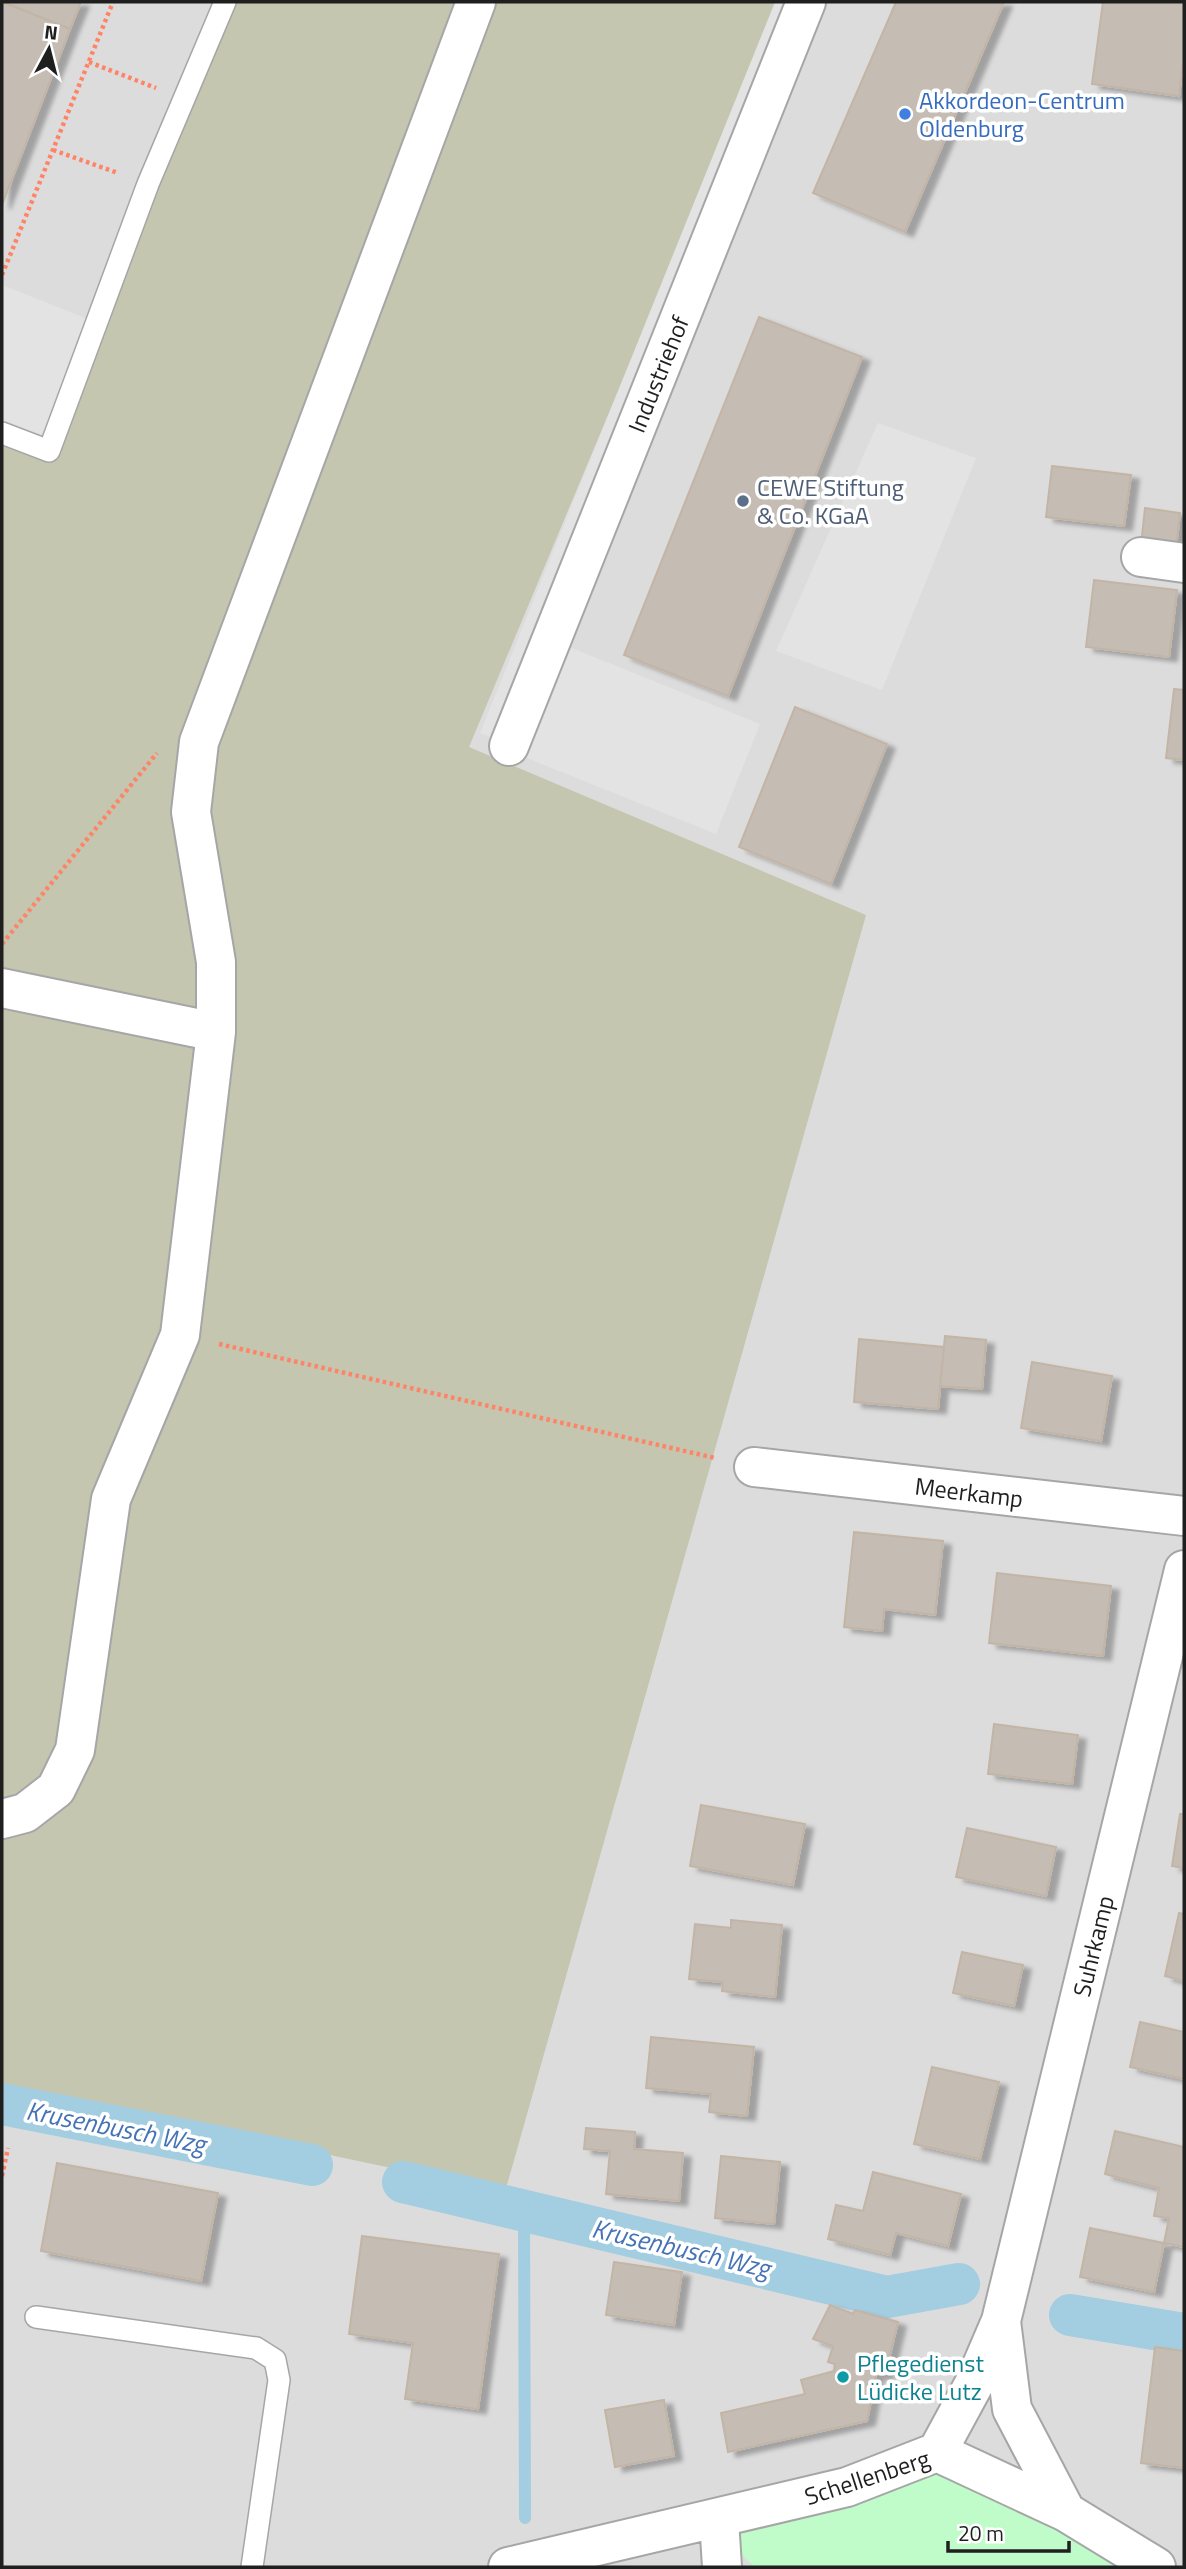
<svg xmlns="http://www.w3.org/2000/svg" width="1186" height="2569" font-family="'Titillium Web',sans-serif">
	<style>
		.residential { fill: #dddcdc }
		.construction { fill: #c4c6b0 }
		.park { fill: #c0fcca }
		.parking { fill: #e3e3e3 }
		.lines { fill: none; stroke-linecap: round; stroke-linejoin: round }
		.stream { stroke: #a3cde0; stroke-width: 12 }
		.canal { stroke: #a3cde0; stroke-width: 42 }
		.building { fill: #c5bcb4; stroke: #c3b5a6; stroke-width: 2; filter: url(#shadow) }
		.lane-casing { stroke: #a6a6a6; stroke-width: 24 }
		.street-casing { stroke: #a6a6a6; stroke-width: 42 }
		.path { stroke: #ff8467; stroke-width: 4.5; stroke-dasharray: 3.5 3.5; stroke-linecap: butt }
		.lane { stroke: #fff; stroke-width: 21 }
		.street { stroke: #fff; stroke-width: 38 }
		.shop-dot { fill: #3f7fe0; stroke: #fff; stroke-width: 2.5 }
		.service-dot { fill: #5c6f8a; stroke: #fff; stroke-width: 2.5 }
		.culture-dot { fill: #0f9aa8; stroke: #fff; stroke-width: 2.5 }
		.labels { text-anchor: middle; dominant-baseline: central; stroke-width: 7; stroke-linejoin: round; paint-order: stroke }
		.shop-label { font-size: 24px; fill: #366cbe; stroke: #fff; text-anchor: start }
		.street-label { font-size: 24px; fill: #1f1f1f; stroke: #fff }
		.service-label { font-size: 24px; fill: #4e5e75; stroke: #fff; text-anchor: start }
		.culture-label { font-size: 24px; fill: #0d838f; stroke: #fff; text-anchor: start }
		.water-label { font-size: 26px; font-style: italic; fill: #4573b5; stroke: #fff }
	</style>
	<defs>
		<filter id="shadow"><feDropShadow dx="8" dy="4.5" stdDeviation="2" flood-color="#0004"/></filter>
	</defs>
	<rect width="100%" height="100%" fill="#f0ede5"/>
	<!-- residential -->
	<path class="residential" d="M2,2h1182v2565h-1182z"/>
	<!-- construction -->
	<path class="construction" d="M233,2h548l-312,745 397,168 -361,1277 -503,-106v-1648l49,18z"/>
	<!-- park -->
	<path class="park" d="M938,2474l89,35 102,58h-374l-23,-21 -1,-16z"/>
	<!-- parking -->
	<path class="parking" d="M775,2h24l-295,740 -24,-9z
		M2,285l91,36 -47,127 -44,-18z
		M878,423l98,35 -94,232 -106,-39z
		M562,644l198,80 -44,110 -199,-80z"/>
	<g class="lines">
		<!-- stream -->
		<path class="stream" d="M524,2209l1,309"/>
		<!-- canal -->
		<path class="canal" d="M2,2104l310,61
			M403,2182l484,115 72,-13
			M1070,2315l114,19"/>
	</g>
	<!-- building -->
	<path class="building" d="M2,2l68,27 -68,176z
		M9,2h72l-11,27 -62,-25z
		M896,2h108l-99,230 -92,-39z
		M1103,2h81v51l-5,43 -87,-12z
		M759,317l103,40 -134,339 -104,-41z
		M1052,466l79,9 -7,51 -78,-9z
		M1145,508l35,5 -4,35 -35,-3z
		M1094,580l83,10 -8,67 -83,-10z
		M1174,689l10,1v70l-18,-2z
		M795,707l92,37 -56,140 -92,-37z
		M945,1336l41,4 -4,49 -42,-3z
		M859,1339l85,8 -6,62 -84,-7z
		M1032,1362l80,14 -11,65 -80,-13z
		M854,1532l89,9 -8,74 -51,-6 -2,22 -38,-4z
		M997,1573l114,13 -8,70 -114,-13z
		M994,1724l84,11 -6,49 -84,-10z
		M701,1805l104,19 -12,61 -103,-19z
		M1180,1814h4v54l-12,-2z
		M967,1828l89,19 -10,49 -90,-19z
		M1179,1913l5,1v67l-19,-5z
		M731,1920l51,5 -7,72 -53,-6 1,-9 -34,-3 6,-55 36,4z
		M962,1952l61,13 -9,41 -61,-13z
		M1140,2022l44,10v47l-54,-12z
		M651,2037l103,10 -7,69 -38,-4 2,-18 -65,-6z
		M932,2067l67,15 -19,77 -66,-15z
		M586,2128l49,4 -1,17 49,4 -4,48 -73,-7 4,-43 -26,-2z
		M1115,2131l69,16v100l-20,-4 5,-25 -15,-2 5,-28 -54,-14z
		M721,2156l59,6 -6,62 -59,-6z
		M57,2163l161,30 -17,88 -160,-30z
		M873,2172l88,22 -13,52 -52,-13 -6,22 -62,-16 8,-34 27,6z
		M1090,2228l74,15 -10,49 -74,-15z
		M362,2236l137,18 -21,155 -73,-10 8,-56 -64,-9z
		M614,2262l68,10 -8,53 -68,-10z
		M830,2305l23,9 2,-4 43,12 -13,53 -9,-1 -9,47 -139,31 -7,-39 84,-19 -4,-14 33,-9 1,-7 -7,-2 5,-16 -20,-7z
		M1155,2347l29,4v117l-43,-5z
		M664,2400l10,56 -59,11 -10,-57z"/>
	<g class="lines">
		<defs>
			<path id="lane" d="M2,433l47,18 99,-267 77,-182
				M36,2317l220,31 19,12 4,20 -27,187"/>
			<path id="street" d="M1141,557l43,6
				M509,746l297,-744
				M2,988l214,44
				M754,1467l430,49
				M2,1819l23,-6 31,-24 19,-39 36,-251 69,-164 36,-303v-70l-25,-150 8,-70 277,-740
				M1001,2321l11,88 54,103
				M937,2452l37,-68 27,-63 183,-751
				M719,2519l3,48
				M508,2567l339,-80 90,-35 129,60 90,55"/>
		</defs>
		<!-- lane casing -->
		<use href="#lane" class="lane-casing"/>
		<!-- street casing -->
		<use href="#street" class="street-casing"/>
		<!-- path -->
		<path class="path" d="M89,62l67,26
			M53,150l65,23
			M2,275l111,-273
			M2,944l155,-191
			M219,1344l496,114
			M2,2176l6,-28"/>
		<!-- lane -->
		<use href="#lane" class="lane"/>
		<!-- street -->
		<use href="#street" class="street"/>
	</g>
	<!-- markers -->
	<circle class="shop-dot" cx="905" cy="114" r="7"/>
	<circle class="service-dot" cx="743" cy="501" r="7"/>
	<circle class="culture-dot" cx="843" cy="2377" r="7"/>
	<g class="labels">
		<!-- shop labels -->
		<g class="shop-label">
			<text x="919" y="100">Akkordeon-Centrum<tspan x="919" dy="28">Oldenburg</tspan></text>
		</g>
		<!-- street labels -->
		<g class="street-label">
			<text transform="translate(658 374) rotate(-68)">Industriehof</text>
			<text transform="translate(969 1492) rotate(7)">Meerkamp</text>
			<text transform="translate(1093 1946) rotate(-76)">Suhrkamp</text>
			<text transform="translate(867 2477) rotate(-18)">Schellenberg</text>
		</g>
		<!-- service labels -->
		<g class="service-label">
			<text x="757" y="487">CEWE Stiftung<tspan x="757" dy="28">&amp; Co. KGaA</tspan></text>
		</g>
		<!-- culture labels -->
		<g class="culture-label">
			<text x="857" y="2363">Pflegedienst<tspan x="857" dy="28">Lüdicke Lutz</tspan></text>
		</g>
		<!-- water labels -->
		<g class="water-label">
			<text transform="translate(116 2127) rotate(11)">Krusenbusch Wzg</text>
			<text transform="translate(681 2248) rotate(13)">Krusenbusch Wzg</text>
		</g>
	</g>
	<!-- border -->
	<rect width="1186" height="2569" fill="none" stroke="#1f1f1f" stroke-width="7"/>
	<!-- north arrow -->
	<g transform="translate(49 49) rotate(7)" stroke="#ffffff" stroke-width="5" paint-order="stroke">
	<path d="M0-5L12 26L0 18L-12 26Z" fill="#1f1f1f"/>
	<text y="-10" font-size="19" font-weight="bold" text-anchor="middle" fill="#1f1f1f">N</text>
	</g>
	<!-- scale -->
	<path d="M948 2541v10h121v-10" fill="none" stroke="#1f1f1f" stroke-width="3.5"/>
	<text x="958" y="2541" font-size="21" fill="#1f1f1f" stroke="#ffffff" stroke-width="5" paint-order="stroke">20 m</text>
</svg>
